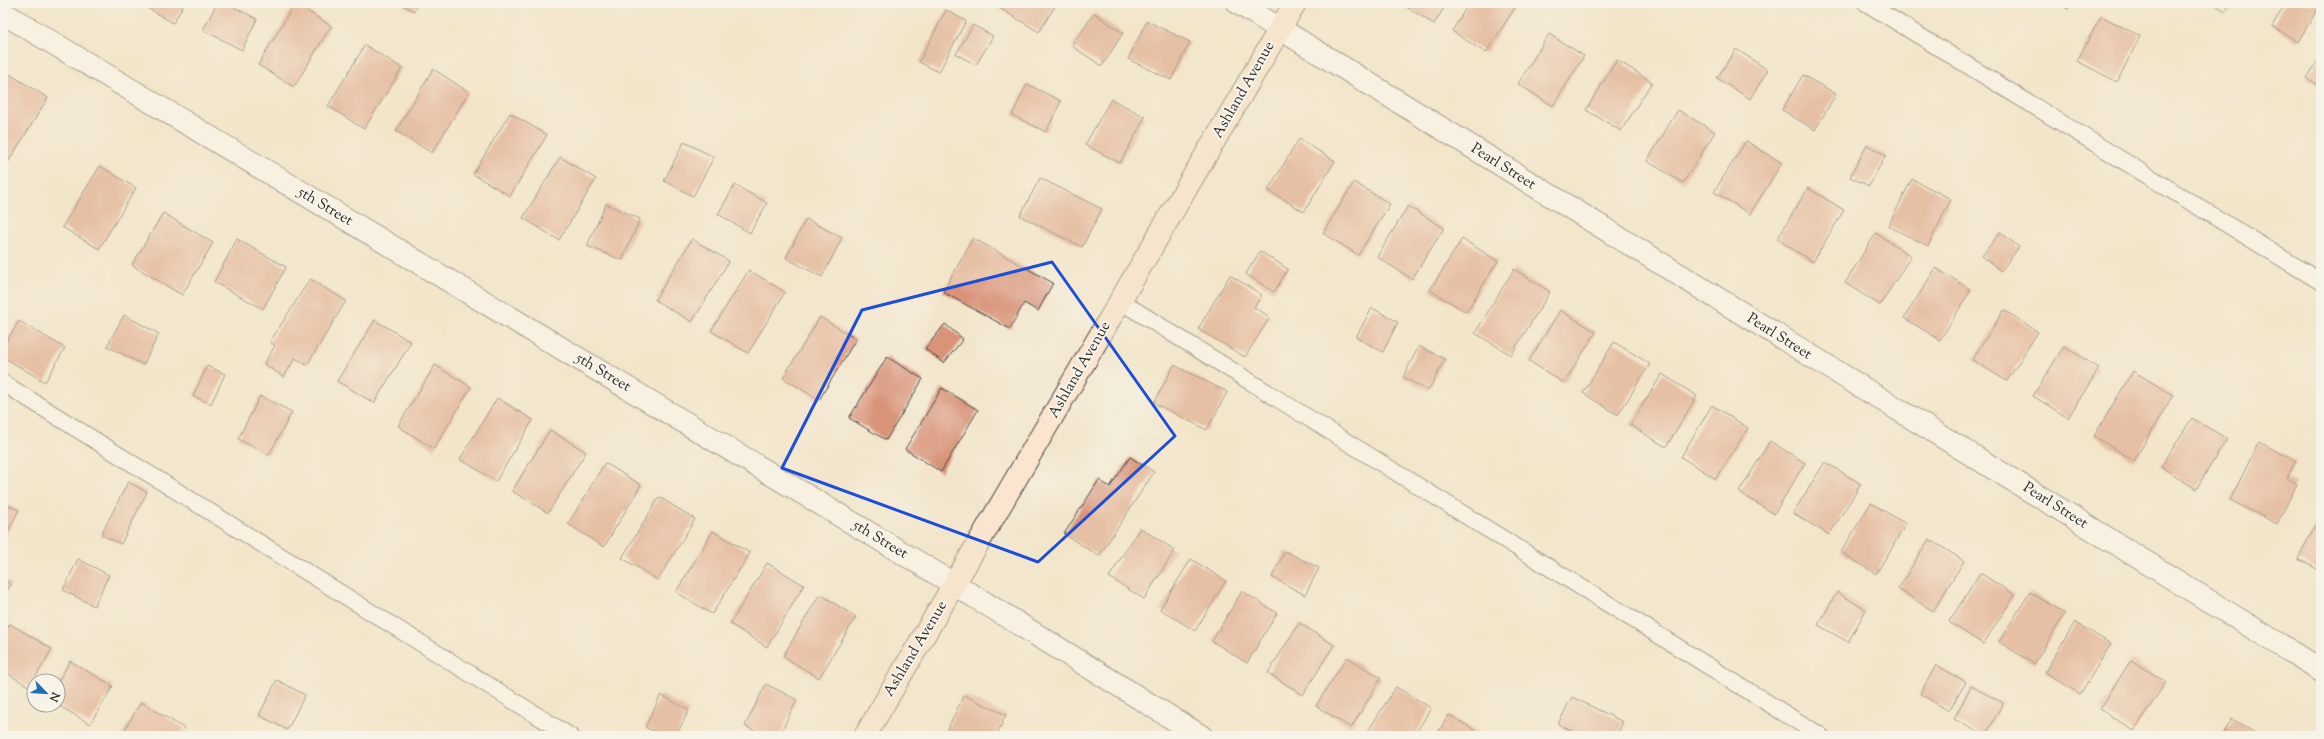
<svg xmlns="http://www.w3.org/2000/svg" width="2324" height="739" font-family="'Sorts Mill Goudy',serif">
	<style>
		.building { fill: #d89378 }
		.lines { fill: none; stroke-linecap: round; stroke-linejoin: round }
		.lane-casing { stroke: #494743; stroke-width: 18 }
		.street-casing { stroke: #494743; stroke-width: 24 }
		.secondary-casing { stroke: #494743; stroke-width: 24 }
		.lane { stroke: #fff; stroke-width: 16 }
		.street { stroke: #fff; stroke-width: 22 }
		.secondary { stroke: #fbe5cf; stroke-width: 22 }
		.marked { fill: none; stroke: #1d4ed8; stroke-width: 3; stroke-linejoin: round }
		.labels { text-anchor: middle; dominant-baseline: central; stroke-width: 4; stroke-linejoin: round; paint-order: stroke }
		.street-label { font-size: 15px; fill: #2b2b2b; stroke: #f7f3e8 }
	</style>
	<rect width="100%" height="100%" fill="#f7f3e8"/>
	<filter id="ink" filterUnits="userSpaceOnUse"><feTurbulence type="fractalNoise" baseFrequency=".025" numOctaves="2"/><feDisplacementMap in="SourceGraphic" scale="8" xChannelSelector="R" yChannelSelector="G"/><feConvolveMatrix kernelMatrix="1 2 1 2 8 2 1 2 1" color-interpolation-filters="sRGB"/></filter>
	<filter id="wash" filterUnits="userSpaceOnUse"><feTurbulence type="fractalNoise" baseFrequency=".012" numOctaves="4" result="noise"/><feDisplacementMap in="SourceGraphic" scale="16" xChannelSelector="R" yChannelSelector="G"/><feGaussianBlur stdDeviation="0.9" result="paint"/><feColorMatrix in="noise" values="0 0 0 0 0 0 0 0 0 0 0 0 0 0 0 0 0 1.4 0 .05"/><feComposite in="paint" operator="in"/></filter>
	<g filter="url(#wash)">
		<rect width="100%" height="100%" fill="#f2e5cb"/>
		<g id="blocks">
			<!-- building -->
			<path class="building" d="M139,3h46l-12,20z
				M217,3h9l31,16 -15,31 -39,-20z
				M295,3l36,23 -37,61 -36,-22z
				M398,3h20l-4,8z
				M995,3h62l-18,29 -45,-27z
				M1400,3h47l-13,21z
				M1469,3h49l-32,50 -34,-22z
				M2056,3h15l-3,6z
				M2213,3h17l-5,8z
				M2286,3h35l-23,39 -26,-16z
				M946,10l20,11 -27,51 -20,-10z
				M1094,13l29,20 -21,33 -30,-20z
				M2101,16l39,20 -23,46 -40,-21z
				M1147,21l43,21 -19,38 -43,-21z
				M973,25l20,11 -17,29 -20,-11z
				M1549,34l35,22 -31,50 -35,-22z
				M365,45l37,23 -38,61 -36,-23z
				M1736,49l32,21 -18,29 -33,-21z
				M2321,56v31l-14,-9z
				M1617,60l35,22 -31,49 -35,-21z
				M433,69l36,23 -37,61 -36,-22z
				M3,70l45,28 -41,66 -4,-2z
				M1803,75l33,19 -21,36 -33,-20z
				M1027,84l34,17 -15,31 -34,-17z
				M1111,99l34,18 -25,46 -35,-18z
				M1678,110l37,22 -32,51 -36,-22z
				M510,113l37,22 -37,61 -37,-22z
				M1299,139l36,22 -31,51 -36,-22z
				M1746,141l36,22 -32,51 -36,-22z
				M684,142l30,15 -21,39 -29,-15z
				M1867,145l19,10 -17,31 -19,-9z
				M560,157l36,22 -37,61 -36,-22z
				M100,166l36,22 -37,61 -37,-22z
				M1040,178l62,31 -20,38 -62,-31z
				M1912,179l39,20 -23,47 -40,-20z
				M1354,182l36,22 -32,51 -35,-22z
				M735,185l32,18 -17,30 -32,-19z
				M1808,188l36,22 -31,52 -36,-23z
				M606,204l34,15 -18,41 -35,-14z
				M1408,206l36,22 -32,51 -35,-22z
				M163,213l50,30 -31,52 -50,-30z
				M806,219l36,19 -20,39 -36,-19z
				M2000,232l19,15 -18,24 -19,-15z
				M1876,233l35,23 -31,49 -35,-22z
				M973,238l80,45 -15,28 -14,-8 -14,26 -67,-37z
				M237,239l49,28 -23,42 -49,-27z
				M692,239l37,22 -37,61 -37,-22z
				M1462,239l36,22 -32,51 -36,-22z
				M1260,251l28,18 -14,23 -28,-18z
				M1936,268l35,22 -31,50 -36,-22z
				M1514,269l36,23 -39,63 -36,-22z
				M749,270l36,22 -37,61 -37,-22z
				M1230,275l32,20 -8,12 16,10 -25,40 -47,-28z
				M310,279l36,22 -39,64 -12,-7 -11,19 -20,-13 11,-18 -5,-4z
				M1372,308l26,14 -15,30 -27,-15z
				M1560,310l36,22 -32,51 -35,-22z
				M2004,310l34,22 -31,49 -35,-21z
				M124,315l35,19 -16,31 -36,-19z
				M820,317l36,22 -37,61 -36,-22z
				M375,320l36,22 -37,61 -37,-22z
				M19,321l46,27 -20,34 -42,-25v-10z
				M945,324l18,15 -19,24 -19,-14z
				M1614,342l36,22 -32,51 -35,-22z
				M1419,346l26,13 -17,32 -25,-14z
				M2064,346l35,22 -31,50 -35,-22z
				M887,357l36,22 -37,61 -37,-22z
				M435,365l36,22 -37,62 -36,-23z
				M1174,365l53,27 -20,38 -53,-27z
				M207,366l18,8 -14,30 -18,-8z
				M2133,371l40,24 -39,66 -40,-25z
				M1662,374l35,22 -31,51 -36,-22z
				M942,388l36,22 -37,62 -36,-23z
				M260,396l32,16 -23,43 -31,-16z
				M497,398l36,22 -37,61 -36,-22z
				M1712,405l36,23 -32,51 -35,-22z
				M2192,418l35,21 -31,50 -35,-22z
				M550,430l36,22 -38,61 -36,-22z
				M1770,441l35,22 -31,51 -35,-22z
				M2259,442l37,19 -9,17 10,6 -20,40 -47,-24z
				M1130,457l24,15 -55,84 -35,-22 35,-54 11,7z
				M1825,462l36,22 -32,51 -36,-22z
				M605,463l36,22 -37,62 -36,-23z
				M128,482l19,10 -26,52 -20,-9z
				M659,497l36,22 -37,61 -36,-22z
				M3,503l16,7 -16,31z
				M1871,503l35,21 -30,50 -35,-22z
				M2321,514v57l-23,-12z
				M1140,528l35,22 -31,49 -35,-22z
				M713,531l37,22 -38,61 -36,-22z
				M1929,539l35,22 -31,50 -35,-22z
				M1285,551l34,17 -14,27 -33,-18z
				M78,559l31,16 -15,31 -31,-16z
				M1191,559l35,22 -31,50 -35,-22z
				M767,563l37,22 -37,62 -37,-23z
				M1980,573l35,22 -32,49 -34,-22z
				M3,579l8,5 -8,13z
				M1242,591l35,22 -30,50 -35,-22z
				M1837,592l29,18 -18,32 -30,-17z
				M2030,592l35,22 -31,50 -35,-22z
				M820,594l36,23 -37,61 -36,-22z
				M2075,622l36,22 -31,50 -35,-22z
				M1299,623l35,22 -31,50 -35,-22z
				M10,624l42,25 -22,38 -27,-16v-36z
				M1347,657l34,21 -30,50 -35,-22z
				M2131,660l35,22 -32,49 -34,-22z
				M70,661l43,25 -23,38 -32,-19v-23z
				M1936,665l30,17 -17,29 -29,-17z
				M277,680l28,15 -18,35 -28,-15z
				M766,684l31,16 -18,36h-15l-19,-10z
				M1971,686l32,17 -18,33 -31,-17z
				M1396,687l35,21 -17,28h-49z
				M661,695l28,15 -13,26h-13l-18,-9z
				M964,695l42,20 -10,21h-52z
				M1572,697l51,25 -7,14h-35l-23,-12z
				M141,702l43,26 -5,8h-58z
				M1449,715l36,21h-49z
				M2232,719l28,17h-38z"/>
		</g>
	</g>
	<g filter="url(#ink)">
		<use href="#blocks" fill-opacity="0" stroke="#494743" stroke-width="1"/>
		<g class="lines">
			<defs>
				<path id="lane" d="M1866,3l455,279
					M1120,301l701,435
					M3,383l567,353"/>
				<path id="street" d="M1238,3l1083,667
					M3,13l951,571 247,152"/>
				<path id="secondary" d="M865,736l430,-733"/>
			</defs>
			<!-- lane casing -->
			<use href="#lane" class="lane-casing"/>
			<!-- street casing -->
			<use href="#street" class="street-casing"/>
			<!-- secondary casing -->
			<use href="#secondary" class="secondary-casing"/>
			<!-- lane -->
			<use href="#lane" class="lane"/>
			<!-- street -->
			<use href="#street" class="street"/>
			<!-- secondary -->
			<use href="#secondary" class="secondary"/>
		</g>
	</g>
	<!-- marked area -->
	<path d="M0 0H2324V739H0ZM1052,262l123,174 -137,126 -256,-94 80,-158z" fill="#f2e5cb" fill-opacity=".55" fill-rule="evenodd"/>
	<path class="marked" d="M1052,262l123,174 -137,126 -256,-94 80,-158z"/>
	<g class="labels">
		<!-- street labels -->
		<g class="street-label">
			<text transform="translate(1244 90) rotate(-60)">Ashland Avenue</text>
			<text transform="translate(1503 167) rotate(32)">Pearl Street</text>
			<text transform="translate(325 207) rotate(31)">5th Street</text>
			<text transform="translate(1779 337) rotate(32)">Pearl Street</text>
			<text transform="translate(1080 370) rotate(-60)">Ashland Avenue</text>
			<text transform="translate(603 373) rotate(31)">5th Street</text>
			<text transform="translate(2055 506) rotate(32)">Pearl Street</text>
			<text transform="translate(880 540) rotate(31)">5th Street</text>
			<text transform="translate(916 649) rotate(-59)">Ashland Avenue</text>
		</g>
	</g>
	<!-- margin -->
	<rect width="2324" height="739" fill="none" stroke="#f7f3e8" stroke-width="16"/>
	<!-- north arrow -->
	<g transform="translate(46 693) rotate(115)"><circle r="19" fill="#f7f3e8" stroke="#a5a39c"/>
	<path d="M0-3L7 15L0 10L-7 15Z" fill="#1f6fb2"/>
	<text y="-6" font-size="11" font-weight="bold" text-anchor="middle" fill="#2b2b2b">N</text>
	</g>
</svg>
